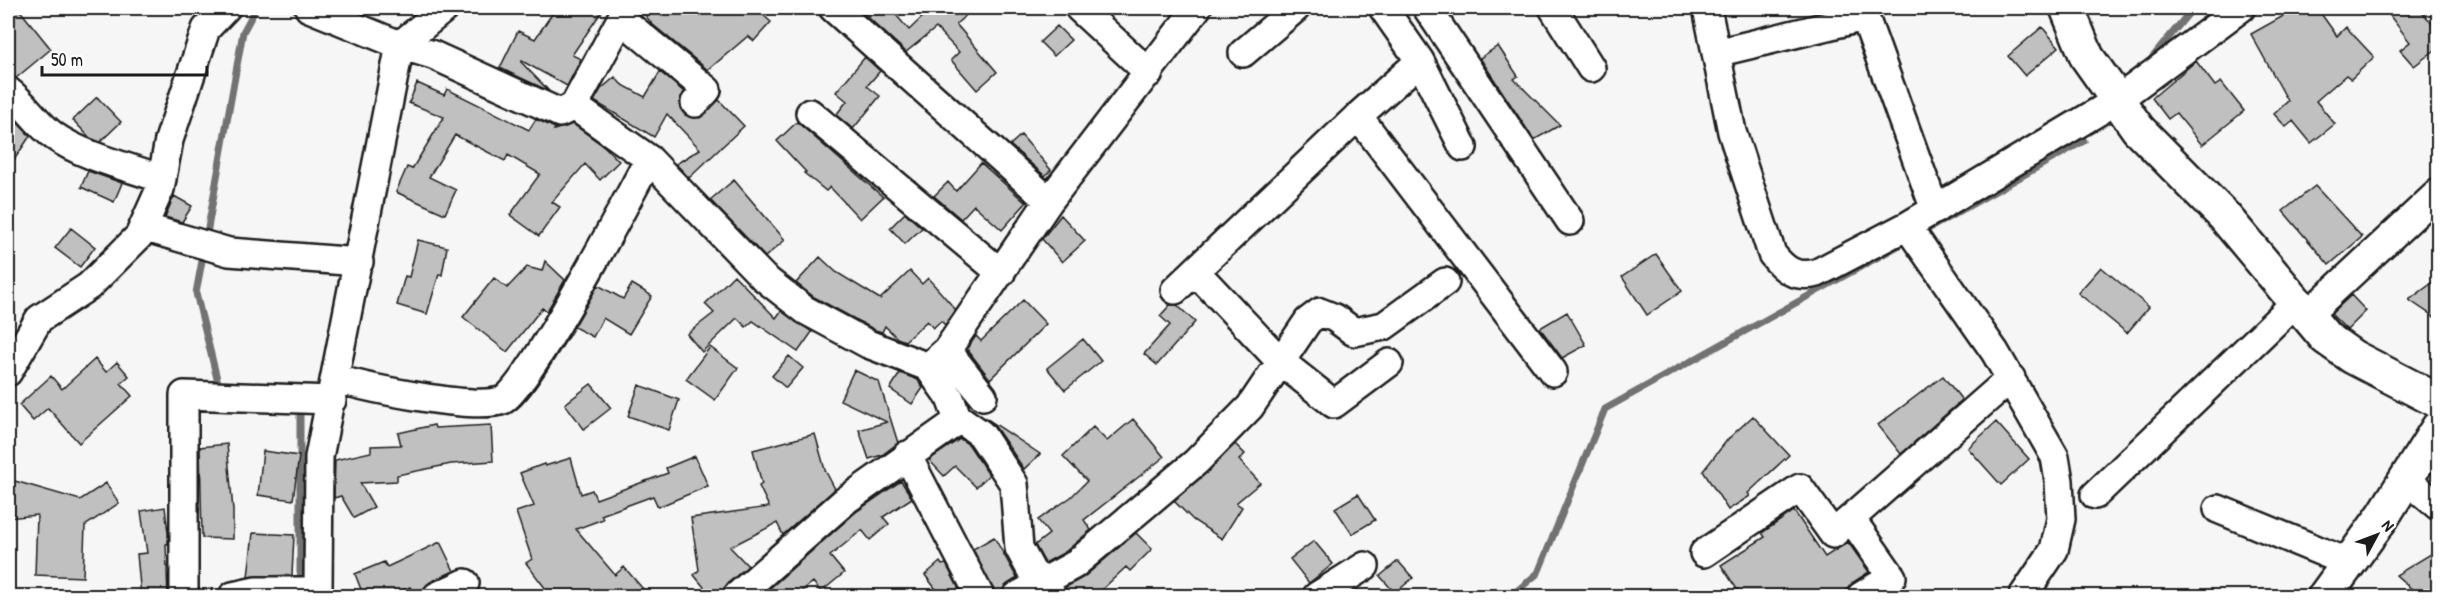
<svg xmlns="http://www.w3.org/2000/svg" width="2446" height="604" font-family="'Patrick Hand',sans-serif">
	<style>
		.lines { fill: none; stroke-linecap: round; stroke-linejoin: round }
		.stream { stroke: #727272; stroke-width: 7 }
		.building { fill: #c0c0c0; stroke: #1c1c1c; stroke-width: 1.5 }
		.minor-casing { stroke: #1c1c1c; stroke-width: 32 }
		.tertiary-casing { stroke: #1c1c1c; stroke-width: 38 }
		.minor { stroke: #fff; stroke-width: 27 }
		.tertiary { stroke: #fff; stroke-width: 33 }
	</style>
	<rect width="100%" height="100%" fill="#f6f6f6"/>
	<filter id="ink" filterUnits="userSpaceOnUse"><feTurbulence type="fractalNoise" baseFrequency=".0167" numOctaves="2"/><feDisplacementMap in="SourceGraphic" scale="12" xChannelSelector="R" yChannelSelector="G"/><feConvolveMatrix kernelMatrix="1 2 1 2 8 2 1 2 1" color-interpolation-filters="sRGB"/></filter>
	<g filter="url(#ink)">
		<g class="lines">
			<!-- stream -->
			<path class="stream" d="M2152,58l41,-50
				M1930,228l154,-87
				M206,239l37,-207 13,-24
				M204,250l-8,43 24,98
				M295,409h5v163
				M1511,596l27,-23 67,-164 293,-163"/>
		</g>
		<!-- building -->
		<path class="building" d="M8,8h10l33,41 -35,29 -8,-2z
			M556,8h48l-32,47 9,4 -14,27 -45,-25 -1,1 28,29 -49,-23 18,-37 17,8z
			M654,8h101l16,14 -17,19 -6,-5 -40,34 -56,-46 -7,-9z
			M858,8h32l19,22 23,-22h42l-18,16 41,48 -20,18 -26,-30 8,-8 -23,-24 -30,24z
			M2283,8h34l20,28 9,-9 28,30 -23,22 -5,-4 -30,26 19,23 -24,19 -18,-22 -7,6 -12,-13 14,-13 -37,-67 36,-20z
			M2384,8h35l20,24v15l-25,19 -14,-16 10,-8z
			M1057,26l14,14 -17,16 -14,-14z
			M2042,27l17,20 -34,29 -17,-20z
			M1498,46l20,30 -4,3 46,46 -26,15 -54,-82z
			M865,57l15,14 -13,15 13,10 -27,33 -17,-14 11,-14 -11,-9z
			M2196,61l19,25 6,-4 23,29 -42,34 -26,-32 -8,6 -16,-21z
			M660,72l24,20 -4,8v8l5,7 15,3 19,-18 25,26 -55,52 -13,-14 24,-15 -33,-35 -13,23 -60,-36 7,-12 14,-12 6,7 24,13z
			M417,83l27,12 3,-6 82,41 7,-11 19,9 -1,2 19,-6 32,23 14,14 -19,19 -15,-16 -33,38 8,5 -21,29 -29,-21 30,-41 -32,-19 -3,6 -50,-26 -26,42 27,13 -11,24 -49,-22 11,-25 5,2 32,-52 -35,-14z
			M97,97l24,25 -21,20 -10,-4 -17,-18z
			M8,113l22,23 -22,33z
			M797,122l86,75 -23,22 -30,-32 -4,4 -22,-18 2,-1 -29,-31z
			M1021,135l30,35 -6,6 -35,-31z
			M981,163l45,40 -24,27 -28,-25 -13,14 -27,-23 14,-14 8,9z
			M88,171l34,12 -8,19 -33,-15z
			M734,180l51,60 -20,17 -55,-57z
			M2315,186l47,51 -33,28 -46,-54z
			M174,196l18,10 -10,16 -17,-5z
			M905,213l17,15 -17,16 -15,-16z
			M1061,215l24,26 -23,21 -20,-23z
			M71,228l24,19 -15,20 -25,-19z
			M418,240l29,7 -5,28 -3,-1 -12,40 -30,-9 8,-29 4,1z
			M1656,254l26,37 -35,24 -25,-38z
			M820,257l16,15 44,27 30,-28 12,13 6,-6 28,32 -11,15 -4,-4 -8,7 -6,-7 -22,20 -8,-3 -12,-12 -3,6 -7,-2 -61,-33 -18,-14z
			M545,261l20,19 -18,31 -5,-3 -35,44 -44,-35 31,-39 13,10 20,-21 15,4z
			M2101,267l48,40 -22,26 -49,-40z
			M734,275l42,43 5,-7 31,21 -14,20 -45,-31 -7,6 -9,-9 -35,34 -15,-18 27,-21 -9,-9z
			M2439,278v42l-30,-20z
			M632,284l20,12 -23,38 -26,-16 -10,19 -19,-10 24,-42 25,14z
			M2351,295l15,16 -19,19 -16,-16z
			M1023,300l23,24 -56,55 -23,-30 9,-13 5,5z
			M1170,305h7l18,17 -38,43 -13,-11 26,-29 -10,-9z
			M1567,312l19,33 -24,13 -22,-30z
			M1083,339l18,22 -36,29 -18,-22z
			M710,347l28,21 -23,32 -29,-21z
			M789,356l14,12 -17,20 -14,-12z
			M95,359l11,13 11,-10 12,14 -8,7 11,13 -53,47 -31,-35 -15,13 -14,-16 32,-29 11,13z
			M854,370l25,12 19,61 -16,12 -13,4 -10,-29 28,-8 -47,-22z
			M900,373l18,7 5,8 -11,16 -22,-15z
			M1943,376l19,24 -61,54 -23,-29z
			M591,384l20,24 -27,21 -19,-25z
			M639,385l40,15 -10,30 -41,-14z
			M1753,416l36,39 -41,38 2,3 -22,14 -25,-39 25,-32z
			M985,417l1,1 54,36 -16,15 -30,-44z
			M1133,419l31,38 -80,63 7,10 -26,22 -20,11 -10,-18 14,-11 -11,-14 33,-23 16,-16 -24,-25 30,-29 14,14z
			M1996,422l33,37 -28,26 -33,-37z
			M434,425l1,3 56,-3 2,36 -42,3 -54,11v6l-37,2 14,24 -20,11 -13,-22 -7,2 1,-38 36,-8v-6l30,-1 -3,-12z
			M815,434l10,36 10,19 -52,46 -6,-12 -47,24 18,19 -21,18 -5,13h-10l-18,-22 5,-5 -8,-52 78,-11 -10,-21 3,-2 -9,-34z
			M960,439l9,6 20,30 -13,12 -21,-21 -11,10 -15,-16z
			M227,444l6,66v29l-31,-1 -2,-91z
			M1235,444l10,10 -6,6 21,23 -24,20 6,4 -20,32 -29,-19 -19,-19z
			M263,451l36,5 -6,44 -35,-5z
			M695,456l13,30 -50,21 -5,-11 -52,19 2,4 -27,10 39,46 9,-8 26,30h-98l-26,-34 6,-4 -16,-47 18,-6 -14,-33 24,-9 1,2 26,-8 10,36 11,-4 4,9 72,-26 -2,-5z
			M8,479l72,21 26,-17 13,20 -34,23 -2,51 -48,-2 2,-60 -29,3z
			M901,481l11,17 -29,19 6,7 -19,16 -8,-10 -32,26 14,17 -23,19 -8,-10 -19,15h-34l96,-85z
			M1358,494l17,26 -23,14 -17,-26z
			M165,507l3,26v11h-2l2,53h-27l-4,-43 10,-1 -6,-42z
			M1794,511l31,46 23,-15 21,30 -17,11 -8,14h-102l-21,-32 44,-28 -3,-4z
			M253,533l41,2 -2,40 -44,2z
			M1136,533l16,16 -22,22 -4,-4 -32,30h-27l-1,-10 18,-10z
			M994,537l23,41 -13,9 -3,10h-5l-23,-48z
			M1314,541l19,23 -24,19 -19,-24z
			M440,542l14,29 -24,11 -8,12 -6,3 -6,-10 -23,10h-23l-9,-23 29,-12 3,5z
			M2439,549v48h-18l-25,-22z
			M1398,561l15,17 -18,15 -15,-17z
			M940,562l2,3 4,-1 17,33h-21l-17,-22z"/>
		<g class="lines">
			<defs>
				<path id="minor" d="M309,8l91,37 33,10 127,58 14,-7 75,53 114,118 42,33 63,34 60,23 19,-17 102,-149 148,-193
					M833,8l216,193
					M1079,8l70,65
					M1427,8l143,213
					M1553,8l38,60
					M1707,8l25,124 40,122c13,17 24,24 45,19l90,-47 209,-125 125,-93
					M1243,53l53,-45
					M1716,53l149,-36 70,193
					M1420,61l43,86
					M8,91c18,13 28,32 46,45 28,20 75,31 108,43
					M574,106l47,-87 86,71 -12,13
					M810,113l191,160
					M1358,116l195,256
					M1907,226l88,126 60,105 4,24 2,38 -7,31 -31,46
					M143,227l86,25 130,10
					M1195,271l85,90 54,43 55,-41
					M1175,290l183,-174 62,-55 -37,-53
					M2306,316l132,-123
					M947,350l36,46
					M8,372l31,-53 50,-33 50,-50 21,-47 9,-49 37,-111 20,-21
					M337,379c31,9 138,32 166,21 24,-9 127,-205 146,-241
					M957,417l24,17 33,50 5,64 13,24 12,10 8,13
					M907,455l73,141
					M2407,480l31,26
					M2095,495l200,-192
					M2218,509l131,54
					M1852,520l40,57 -31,19
					M1704,553l96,-65 33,46 178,-156
					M184,596v-201l148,5
					M233,596l23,-5h62
					M320,596l-2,-5 1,-134 81,-412 45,-37
					M437,596l28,-13
					M737,596l109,-96 106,-75 5,-8 -7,-19 -22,-31
					M1017,596l57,-31 122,-103 54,-55 58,-86 12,-9 15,6 19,14 30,-6 61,-44
					M1317,596l48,-30"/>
				<path id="tertiary" d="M2067,8l20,49 51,72 86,87 102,122 27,19 85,44
					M2325,596l58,-80 55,-88"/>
			</defs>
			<!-- minor casing -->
			<use href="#minor" class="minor-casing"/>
			<!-- tertiary casing -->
			<use href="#tertiary" class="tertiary-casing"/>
			<!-- minor -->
			<use href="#minor" class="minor"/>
			<!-- tertiary -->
			<use href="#tertiary" class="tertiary"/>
		</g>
	</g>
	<!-- margin -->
	<rect width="2446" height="604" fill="none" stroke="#fff" stroke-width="30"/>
	<rect x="15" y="15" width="2416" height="574" fill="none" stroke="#1c1c1c" stroke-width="2" filter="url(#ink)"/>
	<!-- north arrow -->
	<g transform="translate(2377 535) rotate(49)" stroke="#ffffff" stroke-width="4.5" paint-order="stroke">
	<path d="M0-4.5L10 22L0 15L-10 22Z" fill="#1c1c1c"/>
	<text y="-9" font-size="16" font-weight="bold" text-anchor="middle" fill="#1c1c1c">N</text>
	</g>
	<!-- scale -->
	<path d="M42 66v9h165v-9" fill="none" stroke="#1c1c1c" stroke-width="3"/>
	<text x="51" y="66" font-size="18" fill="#1c1c1c" stroke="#ffffff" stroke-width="4.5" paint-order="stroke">50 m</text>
</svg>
